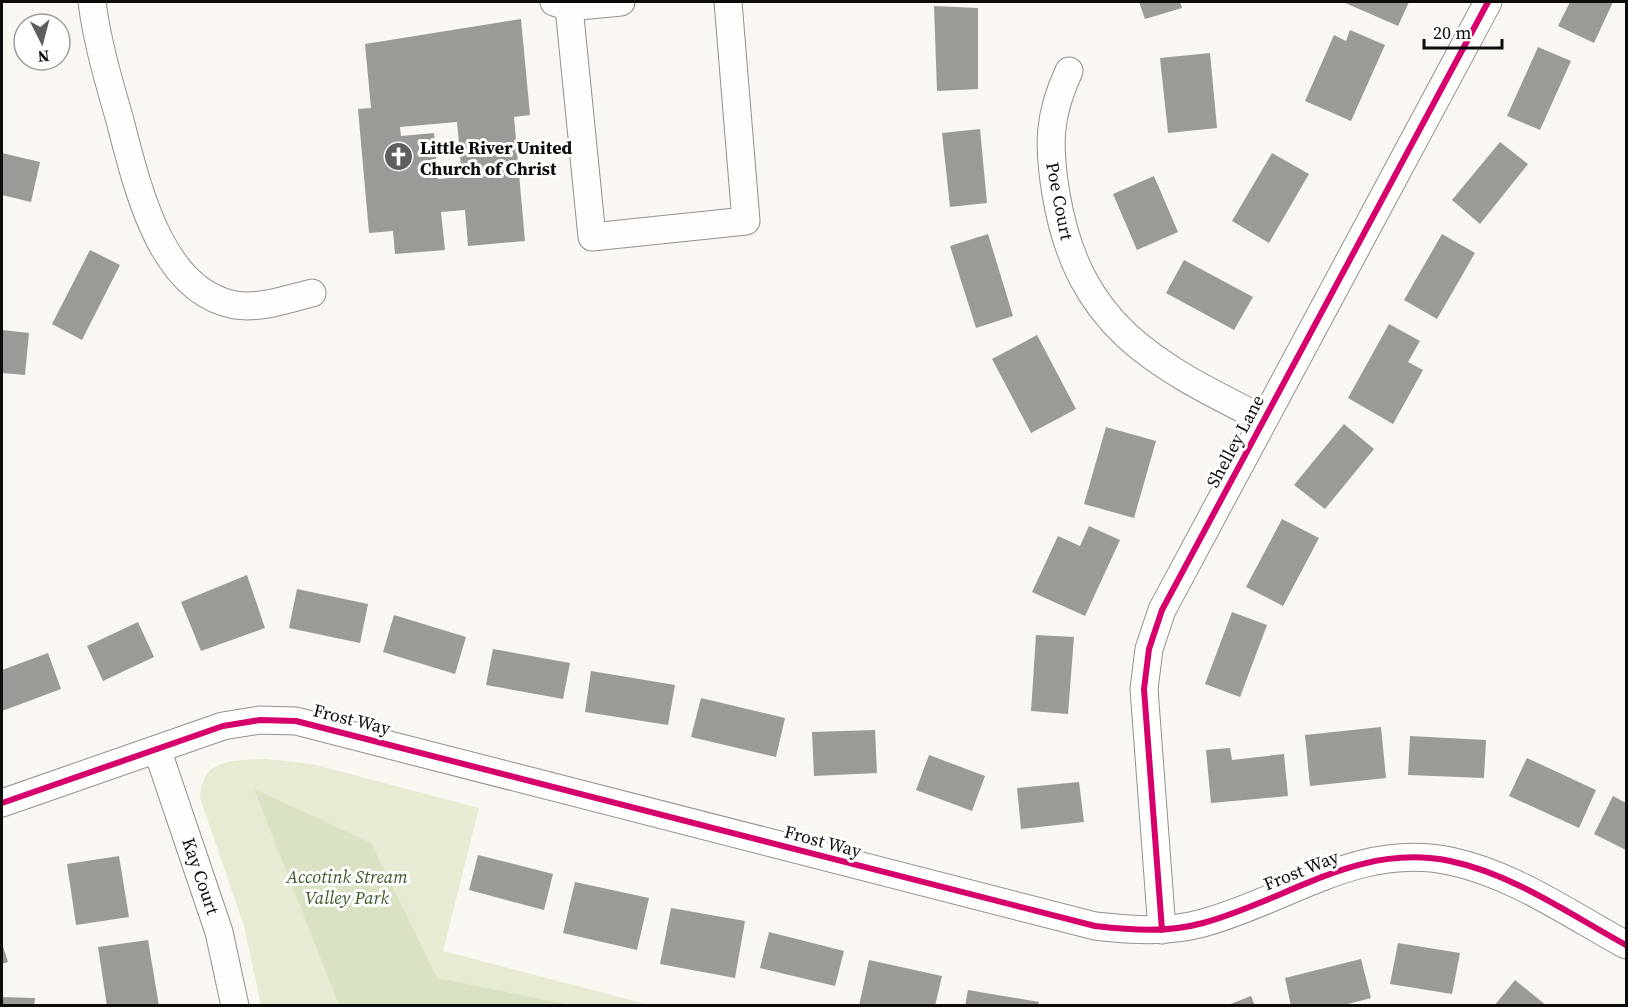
<svg xmlns="http://www.w3.org/2000/svg" width="1628" height="1007" font-family="'Source Serif 4',serif">
	<style>
		.green { fill: #e7ebd4 }
		.forest { fill: #d9e2c3 }
		.building { fill: #9c9a97; fill-rule: evenodd }
		.lines { fill: none; stroke-linecap: round; stroke-linejoin: round }
		.minor-casing { stroke: #939190; stroke-width: 29 }
		.minor { stroke: #fefefd; stroke-width: 27 }
		.cycleway-casing { stroke: #fff; stroke-width: 10 }
		.cycleway { stroke: #d6006c; stroke-width: 6 }
		.labels { text-anchor: middle; dominant-baseline: central; stroke-width: 6; stroke-linejoin: round; paint-order: stroke }
		.poi-label { font-size: 18px; font-weight: bold; fill: #0c0c0c; stroke: #fff; text-anchor: start }
		.street-label { font-size: 18px; fill: #0c0c0c; stroke: #fff }
		.park-label { font-size: 18px; font-style: italic; fill: #3b5b26; stroke: #fff }
	</style>
	<rect width="100%" height="100%" fill="#faf6f2"/>
	<!-- green -->
	<path class="green" d="M266,759l46,5 167,44 -36,143 207,54h-389l-17,-79 -44,-128c2,-42 35,-37 66,-39z"/>
	<!-- forest -->
	<path class="forest" d="M254,789l117,54 66,135 133,27h-231z"/>
	<!-- building -->
	<path class="building" d="M1139,2h41l2,6 -37,11z
		M1343,2h66l-11,24z
		M1570,2h43l-19,41 -36,-17z
		M934,6l44,2v81l-41,2z
		M521,19l9,96 -16,2 11,124 -57,5 -3,-36 -24,2 4,38 -50,4 -2,-23 -24,2 -11,-124 13,-1 -6,-64zM457,122l5,55 -24,2 -4,-46 -33,3 -1,-9z
		M1350,30l35,15 -34,76 -46,-20 29,-66 12,6z
		M1538,47l33,14 -31,69 -33,-14z
		M1210,53l7,75 -49,5 -8,-75z
		M980,129l7,74 -37,4 -8,-74z
		M1500,142l28,22 -48,60 -28,-24z
		M2,153l38,9 -9,40 -29,-7z
		M1272,153l37,21 -40,69 -37,-22z
		M1154,176l24,56 -41,18 -24,-56z
		M988,234l25,82 -37,12 -26,-82z
		M1442,234l33,19 -38,66 -33,-19z
		M90,250l30,15 -38,75 -30,-16z
		M1184,260l69,37 -19,33 -68,-37z
		M1389,324l31,17 -12,21 15,8 -30,54 -45,-26z
		M2,330l27,3 -4,42 -23,-2z
		M1037,335l39,74 -45,24 -39,-74z
		M1344,424l30,25 -49,60 -31,-24z
		M1106,427l50,14 -22,77 -50,-14z
		M1282,519l37,19 -36,68 -37,-19z
		M1089,526l31,14 -35,76 -53,-24 26,-56 22,10z
		M247,575l18,53 -64,23 -20,-49z
		M297,589l71,15 -8,39 -71,-15z
		M1232,612l35,13 -27,72 -35,-13z
		M394,615l72,22 -11,37 -72,-22z
		M138,622l16,35 -51,24 -16,-35z
		M1036,635l38,2 -6,77 -37,-3z
		M493,649l77,14 -7,36 -77,-14z
		M48,653l13,36 -59,22v-41z
		M591,671l84,14 -7,40 -83,-13z
		M701,698l84,20 -9,39 -85,-20z
		M1381,727l5,51 -76,8 -5,-51z
		M875,730l2,43 -63,3 -2,-44z
		M1410,736l76,4 -2,38 -76,-3z
		M1230,748l2,12 52,-6 4,42 -77,7 -5,-53z
		M929,755l56,21 -13,35 -56,-21z
		M1527,758l69,32 -17,38 -70,-32z
		M1079,782l5,40 -63,7 -4,-41z
		M1613,796l13,7v47l-32,-16z
		M478,855l75,19 -9,36 -75,-20z
		M119,856l10,61 -53,8 -9,-61z
		M575,882l74,16 -12,52 -74,-17z
		M671,908l74,13 -10,57 -75,-14z
		M769,932l75,19 -9,35 -75,-18z
		M148,940l11,66h-52l-9,-59z
		M2,943l6,19 -6,2z
		M1398,943l62,10 -8,41 -62,-10z
		M1361,959l10,39 -31,8h-49l-6,-28z
		M869,960l73,16 -7,30h-76z
		M1515,980l32,26h-53z
		M968,990l71,12 -1,4h-73z
		M1251,996l4,10h-27v-1z
		M2,997l33,1 -1,8h-32z"/>
	<g class="lines">
		<defs>
			<path id="minor" d="M92,2c5,39 16,77 27,115 17,63 39,174 116,188 25,4 53,-6 77,-12
				M554,2l15,5 52,-5
				M569,7l23,230 154,-16 -18,-219
				M1069,71c-21,45 -21,75 -13,123 22,132 97,170 207,225
				M157,749l62,183 16,74
				M2,803l221,-77 37,-6 36,1 799,205c36,4 72,7 108,-3 85,-23 155,-81 247,-62 63,13 121,54 176,84
				M1162,930l-18,-241 5,-40 13,-39 326,-608"/>
		</defs>
		<!-- minor casing -->
		<use href="#minor" class="minor-casing"/>
		<!-- minor -->
		<use href="#minor" class="minor"/>
		<defs>
			<path id="cycleway" d="M2,803l221,-77 37,-6 36,1 799,205c36,4 72,7 108,-3 85,-23 155,-81 247,-62 63,13 121,54 176,84
				M1162,930l-18,-241 5,-40 13,-39 326,-608"/>
		</defs>
		<!-- cycleway casing -->
		<use href="#cycleway" class="cycleway-casing"/>
		<!-- cycleway -->
		<use href="#cycleway" class="cycleway"/>
	</g>
	<!-- icons -->
	<defs>
		<symbol id="church-disc" viewBox="-11 -11 22 22"><circle r="9.5" fill="#5f5e5c" stroke="#fff"/><path d="M-1.2-6h2.4v3.5h3.3v2.4h-3.3V6h-2.4V-.1h-3.3v-2.4h3.3Z" fill="#fff"/></symbol>
	</defs>
	<g fill-rule="evenodd">
		<use href="#church-disc" x="382" y="140" width="33" height="33"/>
	</g>
	<g class="labels">
		<!-- poi labels -->
		<g class="poi-label">
			<text x="420" y="147">Little River United<tspan x="420" dy="21">Church of Christ</tspan></text>
		</g>
		<!-- street labels -->
		<g class="street-label">
			<text transform="translate(1060 201) rotate(79)">Poe Court</text>
			<text transform="translate(1235 441) rotate(-62)">Shelley Lane</text>
			<text transform="translate(352 719) rotate(14)">Frost Way</text>
			<text transform="translate(823 841) rotate(15)">Frost Way</text>
			<text transform="translate(1301 870) rotate(-22)">Frost Way</text>
			<text transform="translate(201 876) rotate(71)">Kay Court</text>
		</g>
		<!-- park labels -->
		<g class="park-label">
			<text x="347" y="876">Accotink Stream<tspan x="347" dy="21">Valley Park</tspan></text>
		</g>
	</g>
	<!-- border -->
	<rect width="1628" height="1007" fill="none" stroke="#0c0c0c" stroke-width="6"/>
	<!-- north arrow -->
	<g transform="translate(42 42) rotate(174)"><circle r="28" fill="#ffffff" stroke="#9e9e9e" stroke-width="1.5"/>
	<path d="M0-4.5L10 22L0 15L-10 22Z" fill="#5f5e5c"/>
	<text y="-9" font-size="16" font-weight="bold" text-anchor="middle" fill="#0c0c0c">N</text>
	</g>
	<!-- scale -->
	<path d="M1424 39v9h78v-9" fill="none" stroke="#0c0c0c" stroke-width="3"/>
	<text x="1433" y="39" font-size="18" fill="#0c0c0c" stroke="#ffffff" stroke-width="4.5" paint-order="stroke">20 m</text>
</svg>
